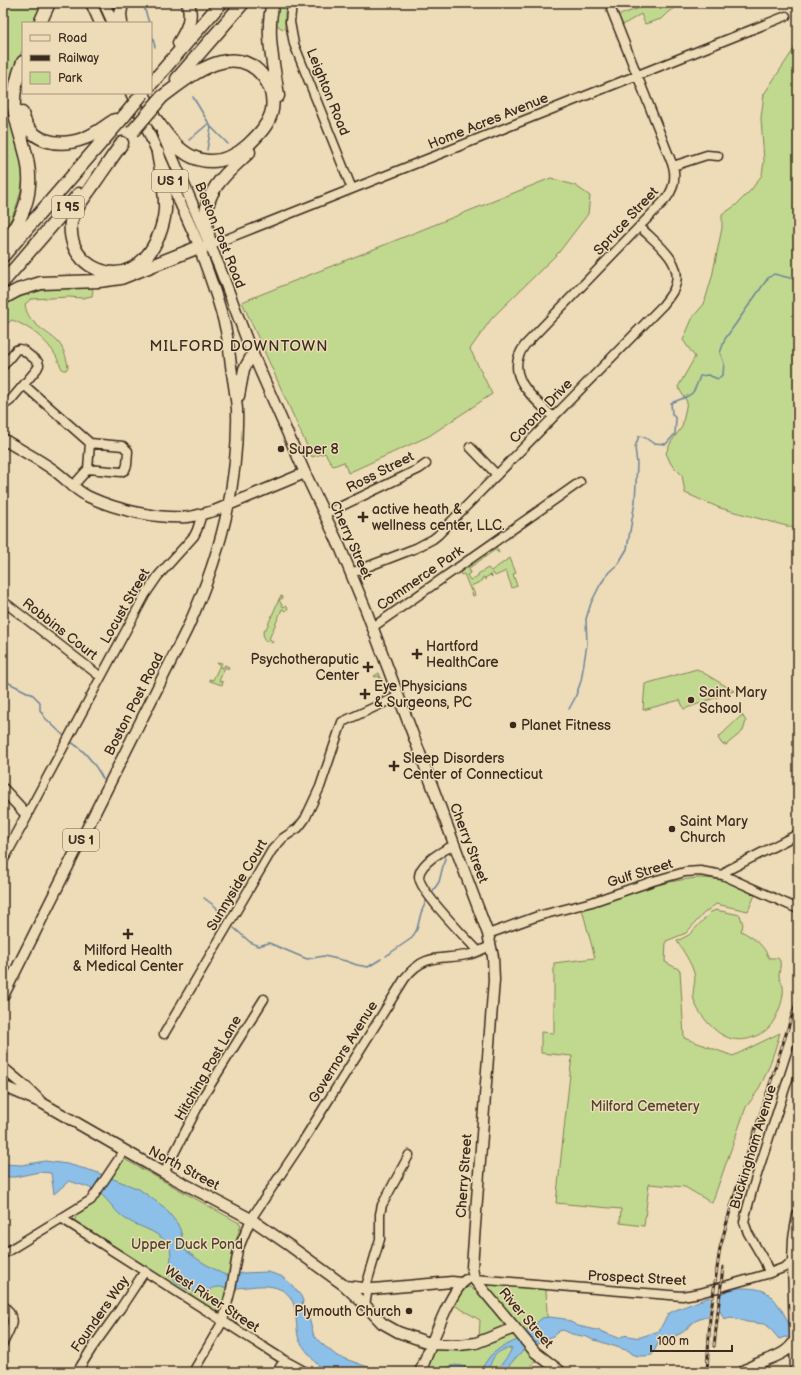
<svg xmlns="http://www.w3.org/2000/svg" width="801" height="1375" font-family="'Balsamiq Sans',sans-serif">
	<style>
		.green { fill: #c1d98f; stroke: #7e8256 }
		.water { fill: #8cc0e9; stroke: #6c8498 }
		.pier { fill: #eedbb8 }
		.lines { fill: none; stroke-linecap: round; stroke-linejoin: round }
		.stream { stroke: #6c8498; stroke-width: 1.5 }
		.minor-casing { stroke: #3b2a1e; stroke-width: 11 }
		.major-casing { stroke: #3b2a1e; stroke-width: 13 }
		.highway-casing { stroke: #3b2a1e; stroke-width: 15 }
		.minor { stroke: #eedbb8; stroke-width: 8 }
		.major { stroke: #eedbb8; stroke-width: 10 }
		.highway { stroke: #eedbb8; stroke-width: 12 }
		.rail-casing { stroke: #3b2a1e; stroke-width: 3 }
		.rail { stroke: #eedbb8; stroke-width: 1.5; stroke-dasharray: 4.5; stroke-linecap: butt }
		.highway-bridge-casing { stroke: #3b2a1e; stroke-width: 15; stroke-linecap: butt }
		.highway-bridge { stroke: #eedbb8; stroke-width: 12 }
		.poi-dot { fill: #3b2a1e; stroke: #eedbb8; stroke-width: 1.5 }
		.labels { text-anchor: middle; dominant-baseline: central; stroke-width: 3; stroke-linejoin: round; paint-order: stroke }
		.shield { fill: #eedbb8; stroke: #715f4c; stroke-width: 1 }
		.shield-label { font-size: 13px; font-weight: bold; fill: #3b2a1e }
		.street-label { font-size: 14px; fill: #3b2a1e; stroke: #eedbb8 }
		.poi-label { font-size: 14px; fill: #3b2a1e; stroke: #eedbb8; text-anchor: start }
		.park-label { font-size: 14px; fill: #4f442f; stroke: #eedbb8 }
		.neighbourhood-label { font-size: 15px; letter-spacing: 1px; fill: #3b2a1e; stroke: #eedbb8 }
	</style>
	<rect width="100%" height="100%" fill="#eedbb8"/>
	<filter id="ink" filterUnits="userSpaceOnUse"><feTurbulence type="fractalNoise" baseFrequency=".025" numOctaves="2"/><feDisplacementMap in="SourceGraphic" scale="8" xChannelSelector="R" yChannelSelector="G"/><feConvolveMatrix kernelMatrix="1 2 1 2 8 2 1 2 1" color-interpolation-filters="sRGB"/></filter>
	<g filter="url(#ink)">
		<!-- green -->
		<path class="green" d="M3,3h40l-8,20h-12v26l-11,23 -3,27 15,70c-2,24 -8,44 -21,64z
			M278,3h10l-3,9v16l-2,1 -5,-3 -3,-5z
			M653,3h32l-17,9 -7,7 -16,5 -4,-10 -20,12 -4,-10z
			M798,43v486l-78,-21 -35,-15 -3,-18 -11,-11 -5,-11 5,-11 11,-15 5,-25 -9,-15 17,-30 -12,-17 10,-23 11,-13 8,-27 10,-49v-13l14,-10 15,-15 11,-15 2,-14 -3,-43 3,-24z
			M551,178l25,8 14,10 -2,18 -29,38 -67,66 -22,31 22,45 -63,42 -81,37 -4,-11 -11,4 -8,-13 -13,4 -70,-155z
			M60,288h31l2,2 -1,6 -10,2 -13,-1 -38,2 -6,5c2,19 19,25 32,37 6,5 10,18 11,26l-2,3h-3c-4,-5 -4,-9 -7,-14 -9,-16 -27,-30 -44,-36l-7,5 -2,4v-21c17,-14 35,-18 57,-20z
			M496,546l3,7 -4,-3 -26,18 1,5 -3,2 3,5 8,-3v-3l10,-6 3,3 19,-13 6,15 -3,1 4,12 -5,2 -6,-17 -11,5 -2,-3 -2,1 1,3 -2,-2 -5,3v2l-1,-3 -2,1v3l-11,5 4,9 -2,1 -9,-22 -3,1 -1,-3z
			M282,596l1,2 -4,2 4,7 3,-1 2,2 -2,3 -4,-2 -13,30 4,2 -1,2 -8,-3 -1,-8 4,-5 13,-30z
			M217,662l5,1 -2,4 2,1 3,-3 4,2 -1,2 -3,-2 -6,14 4,1 -1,3 -12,-4 -1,-2 4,1 7,-15z
			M697,669l37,22 -50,18 -4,-9 -37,10 2,-26z
			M379,673l9,22 -7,3 3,-3 -5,-19 -4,1 -1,-1z
			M742,715l4,6 -3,10 -17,14 -4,-1 -4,-6z
			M698,878c24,0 36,5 57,17l-7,16 -32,-7 -12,9 -18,20 -20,8 -1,21 15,8 4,68 49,18 47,-23c-8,26 -16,53 -34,74l-34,96 -27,-16 -36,-3 -5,42 -24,-3 1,-14 -65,-6 16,-147 -31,-3v-21l13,1v-70l41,-5 -13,-49c38,-12 75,-28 116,-31z
			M716,910l24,5 3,10 -2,6c13,7 22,13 28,27h9l2,3c1,5 -1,10 -1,15 0,4 4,7 4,11 2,12 -8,37 -18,44 -24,16 -44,9 -61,-13 -4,-5 -8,-11 -10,-18 -3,-9 3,-19 0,-27 -3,-11 -11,-22 -17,-32l12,-6 22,-23z
			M124,1159l117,65c-3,12 -8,24 -10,36 -4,15 -1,43 -12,54l-144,-90c-2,-12 12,-15 19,-23 12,-12 18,-29 30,-42z
			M489,1283l57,6 2,50c-7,1 -15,9 -18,15l5,6 -5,10 -7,-3 -2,5h-97l9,-20 3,-2 43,-12 1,-18 -26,-15c4,-7 7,-18 16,-18l5,4z"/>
		<!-- water -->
		<path class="water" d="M45,1161l22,3 26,7 46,18 25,18 13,16 3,6 6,22 16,11 19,11 5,2h9l7,-2 26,-1 13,4 10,8 10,12 2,5 -1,5 7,12 5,18 8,8 15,12 45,16c-16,0 -50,3 -63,-6 -4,-3 -18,-22 -20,-26 -5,-16 1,-41 -17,-50 -16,-8 -32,-2 -48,-2 -7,0 -15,-2 -21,0 -3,1 -5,3 -9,4 -12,3 -26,-7 -34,-16 -1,-10 4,-25 -3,-33 -10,-13 -30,-16 -43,-25 -8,-6 -13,-14 -19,-20 -9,-10 -24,-13 -36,-17l-15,13 -3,-21 -12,-1 -24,5h-12v-13l19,1z
			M738,1288c9,0 20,0 28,4 8,4 21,25 23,33 2,4 2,9 2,13l-6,-1 -6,2 -11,-13 -4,-2 -17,-2 -16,-5 -7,2 -4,-8 -25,10 -12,11 -15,8 -10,4 -6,11 -7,1h-7l-6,-2 -3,-3 -31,-10 -5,-1 -6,-3 -15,-3 -9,-4 -4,1 -6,5 -9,3 -8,6 -4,-5 -29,32h-8l13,-16 4,-8c-16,2 -20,9 -24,24h-9l11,-16 10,-8 15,-7 27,-23 8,-1 15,2 13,7 19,4 22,8c8,-6 13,1 22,-1 6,-2 12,-4 18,-6l9,-17 5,-3 34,-13 16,-5 4,-2z
			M456,1365l10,2 5,5h-35l3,-3z"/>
		<!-- pier -->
		<path class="pier" d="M721,1292l-3,22 -10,3 3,-22z"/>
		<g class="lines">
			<!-- stream -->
			<path class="stream" d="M143,3l6,20
				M151,32l4,15
				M193,97l18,30 17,17
				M189,140l20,-17
				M207,150l4,-23
				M3,680l30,15 7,7v8l5,8 18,17
				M569,709l6,-11 6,-17 6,-37 -1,-25 5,-16 9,-18 9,-13 9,-8 9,-15 8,-47 2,-38 -2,-17 4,-11 5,1 9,6 13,1 9,-10 1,-15 -4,-5 -1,-11c21,-9 21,-4 29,-27l8,-1 10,4 5,-5 1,-11 -4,-10 5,-14 43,-61 6,-4 24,6
				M71,742c15,9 24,22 32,37
				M432,892l7,-10 7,-28
				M204,898l12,9 7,13
				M234,928l16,14 8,4 11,-3 38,16 17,-3 22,5 11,4 11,2 13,-8
				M386,956l26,-18 5,-9 4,-16 6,-14"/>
			<defs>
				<path id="minor" d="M292,3l-2,19 4,22 58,145
					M673,166l34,-11 11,1
					M206,246l23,-8 557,-222
					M3,366l13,-16 3,-1 4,1 15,12 1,3 -2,4 -27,32 -3,2 -4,-1
					M24,385l66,58 -2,26 -16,18
					M553,417c-19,-19 -51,-42 -28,-72l141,-146c8,-10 10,-21 7,-33l-62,-157
					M470,447l27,28
					M88,469l33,3 4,-2 2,-5 1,-14 -5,-5 -33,-3
					M325,514l94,-45 7,-5
					M351,573l65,-25 17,-9 5,-4 225,-230c4,-5 8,-10 11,-16 12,-26 -18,-46 -34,-62
					M3,601l98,76
					M373,627l207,-145
					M27,815l118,-220 13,-19 36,-40 3,-6 5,-16
					M455,845c-10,4 -36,18 -36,32 1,15 47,61 59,74
					M723,875l5,-5 70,-36
					M488,934l50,-18 54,-14 61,-21 32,-9 15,-1 23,4 75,34
					M164,1034l108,-184 11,-12 15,-10 7,-9 15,-32 22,-65 57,-26
					M164,1173l40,-78 60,-96
					M61,1218l223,142 22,12
					M3,1254l88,-54 33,-49
					M769,1273l-4,-11 -17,-29 -4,-11 2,-9 7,-26 45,-139
					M474,1279l208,17 18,-3 67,-19 16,-6 13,-8
					M3,1305c15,14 8,22 0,38
					M365,1305l2,-11v-11l13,-44v-25l2,-9 27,-50
					M77,1372l15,-24 28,-39 25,-38
					M193,1372l30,-51 8,-32 7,-39 13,-31 52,-78 102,-163c21,-27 38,-17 66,-24 6,-1 13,-6 20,-8
					M277,1372l7,-12"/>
				<path id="major" d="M91,3l9,20
					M104,3l9,20
					M131,93l71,159
					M144,93l10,22
					M162,133l57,133 29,77 57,130 35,74 26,63 122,324 5,23 1,23 -19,245 -3,42 2,12 61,73 26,20
					M239,396l5,-27 9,-16
					M3,439c17,11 36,20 52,32 12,9 21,20 34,26 28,13 68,22 98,20 10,-1 18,-4 27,-6l91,-38
					M3,789l24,26 -24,44
					M3,996l184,-367c32,-69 52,-143 50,-220 -1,-12 -3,-24 -5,-36 -2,-14 -3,-28 -6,-42 -6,-29 -17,-56 -27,-84
					M3,1068l25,21 11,11
					M3,1086l39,17 122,70 87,46 39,27 55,40 20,19 17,18 16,9 34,12 27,1 17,-2 38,-15
					M345,1286l28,3 79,-7 9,1
					M420,1372c9,-20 30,-83 46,-92
					M743,1372c15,-13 43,-13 52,-32
					M796,1372l-3,-110 1,-24 4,-23"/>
				<path id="highway" d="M273,3c-8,30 1,63 5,93
					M40,23l9,-20
					M121,23l-1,-9 2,-11
					M179,43c8,-13 14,-24 9,-40
					M177,79l66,-76
					M151,84l70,-81
					M22,113c7,30 37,35 63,25 11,-4 20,-12 30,-18
					M156,120c6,8 12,17 19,24 22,23 50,22 73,1 9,-9 19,-18 23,-31 4,-13 0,-28 -8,-38 -30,-37 -74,1 -101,21
					M122,143c-10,15 -21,30 -31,45 -7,10 -17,21 -20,34 -1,8 0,16 3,24 4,10 12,18 23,23 39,17 65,-25 68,-59 1,-19 -4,-38 -7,-57
					M210,245c-1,-8 -4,-16 -4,-25 -2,-30 23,-49 43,-68
					M3,246c13,-19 25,-38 26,-61 2,-29 -12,-52 -15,-78 -1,-16 3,-30 9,-45
					M3,256l122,-141
					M3,282l76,-88
					M3,298l15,-8 23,-7 58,-2 22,-3 78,-31"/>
			</defs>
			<!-- minor casing -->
			<use href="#minor" class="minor-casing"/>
			<!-- major casing -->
			<use href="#major" class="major-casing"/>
			<!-- highway casing -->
			<use href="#highway" class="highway-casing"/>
			<!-- minor -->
			<use href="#minor" class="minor"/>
			<!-- major -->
			<use href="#major" class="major"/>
			<!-- highway -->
			<use href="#highway" class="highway"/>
			<defs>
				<path id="rail" d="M714,1346l9,-79
					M707,1372l3,-55 10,-69 11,-41 16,-52 51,-158"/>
			</defs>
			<!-- rail casing -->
			<use href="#rail" class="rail-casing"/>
			<!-- rail -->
			<use href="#rail" class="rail"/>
			<defs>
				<path id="highway-bridge" d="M125,115l18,-22
					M132,132l30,-35"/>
			</defs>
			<!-- highway-bridge casing -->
			<use href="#highway-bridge" class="highway-bridge-casing"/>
			<!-- highway-bridge -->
			<use href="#highway-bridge" class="highway-bridge"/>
		</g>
	</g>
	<!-- markers -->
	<g class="poi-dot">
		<circle cx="281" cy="449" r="4"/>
		<path d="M361 511h4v4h4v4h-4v4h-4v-4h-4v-4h4z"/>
		<path d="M415 648h4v4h4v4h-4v4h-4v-4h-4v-4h4z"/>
		<path d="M366 661h4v4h4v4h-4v4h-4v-4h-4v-4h4z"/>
		<path d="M363 688h4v4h4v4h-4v4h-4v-4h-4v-4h4z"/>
		<circle cx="691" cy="700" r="4"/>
		<circle cx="513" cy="725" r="4"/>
		<path d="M392 760h4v4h4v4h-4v4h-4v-4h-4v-4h4z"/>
		<circle cx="672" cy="829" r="4"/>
		<path d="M126 928h4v4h4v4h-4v4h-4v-4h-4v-4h4z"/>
		<circle cx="409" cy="1311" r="4"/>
	</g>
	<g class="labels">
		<!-- shield labels -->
		<g class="shield">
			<rect x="152" y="170" width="36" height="22" rx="3"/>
			<rect x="52" y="196" width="32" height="22" rx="3"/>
			<rect x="63" y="829" width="36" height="22" rx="3"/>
		</g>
		<g class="shield-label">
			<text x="170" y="181">US 1</text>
			<text x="68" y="207">I 95</text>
			<text x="81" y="840">US 1</text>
		</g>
		<!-- street labels -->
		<g class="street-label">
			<text transform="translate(328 92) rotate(68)">Leighton Road</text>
			<text transform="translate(488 121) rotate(-22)">Home Acres Avenue</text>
			<text transform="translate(626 221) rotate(-47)">Spruce Street</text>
			<text transform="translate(220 235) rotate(68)">Boston Post Road</text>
			<text transform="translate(541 411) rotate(-46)">Corona Drive</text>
			<text transform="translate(380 472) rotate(-27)">Ross Street</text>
			<text transform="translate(351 540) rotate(66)">Cherry Street</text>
			<text transform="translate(420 578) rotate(-35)">Commerce Park</text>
			<text transform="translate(125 606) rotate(-60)">Locust Street</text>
			<text transform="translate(60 629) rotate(38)">Robbins Court</text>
			<text transform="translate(134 704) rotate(-63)">Boston Post Road</text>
			<text transform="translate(469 843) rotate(69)">Cherry Street</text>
			<text transform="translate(640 873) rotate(-17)">Gulf Street</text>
			<text transform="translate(237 885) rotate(-59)">Sunnyside Court</text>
			<text transform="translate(343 1052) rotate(-58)">Governors Avenue</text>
			<text transform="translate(208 1068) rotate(-60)">Hitching Post Lane</text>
			<text transform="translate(753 1147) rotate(-73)">Buckingham Avenue</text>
			<text transform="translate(184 1168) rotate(28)">North Street</text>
			<text transform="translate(464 1176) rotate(-86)">Cherry Street</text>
			<text transform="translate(637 1278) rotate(3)">Prospect Street</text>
			<text transform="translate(212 1299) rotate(33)">West River Street</text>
			<text transform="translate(100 1314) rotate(-55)">Founders Way</text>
			<text transform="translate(526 1318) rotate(49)">River Street</text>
		</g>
		<!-- poi labels -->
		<g class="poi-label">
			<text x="289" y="449">Super 8</text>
			<text x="372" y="509">active heath &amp;<tspan x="372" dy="16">wellness center, LLC.</tspan></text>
			<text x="426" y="646">Hartford<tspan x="426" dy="16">HealthCare</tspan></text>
			<text x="359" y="659" text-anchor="end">Psychotheraputic<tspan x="359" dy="16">Center</tspan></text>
			<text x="374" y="686">Eye Physicians<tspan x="374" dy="16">&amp; Surgeons, PC</tspan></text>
			<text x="699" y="692">Saint Mary<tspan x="699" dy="16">School</tspan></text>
			<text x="521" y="725">Planet Fitness</text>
			<text x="403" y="758">Sleep Disorders<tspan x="403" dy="16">Center of Connecticut</tspan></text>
			<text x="680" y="821">Saint Mary<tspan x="680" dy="16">Church</tspan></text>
			<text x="128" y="950" text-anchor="middle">Milford Health<tspan x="128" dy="16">&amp; Medical Center</tspan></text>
			<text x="401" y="1311" text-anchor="end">Plymouth Church</text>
		</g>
		<!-- park labels -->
		<g class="park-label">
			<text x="645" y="1106">Milford Cemetery</text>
			<text x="187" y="1244">Upper Duck Pond</text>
		</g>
		<!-- neighbourhood labels -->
		<g class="neighbourhood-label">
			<text x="239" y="346">MILFORD DOWNTOWN</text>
		</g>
	</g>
	<!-- margin -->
	<rect width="801" height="1375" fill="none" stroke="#eedbb8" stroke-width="16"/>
	<rect x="8" y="8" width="785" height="1359" fill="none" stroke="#3b2a1e" stroke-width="1.5" filter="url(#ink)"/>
	<!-- legend -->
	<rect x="22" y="22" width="130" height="72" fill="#eedbb8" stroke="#a6947a"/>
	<rect x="30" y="35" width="20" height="6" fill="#eedbb8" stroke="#a6947a"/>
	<text x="58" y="42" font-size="12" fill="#3b2a1e">Road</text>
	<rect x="30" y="55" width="20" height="6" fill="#3b2a1e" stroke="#a6947a"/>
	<text x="58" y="62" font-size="12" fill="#3b2a1e">Railway</text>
	<rect x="30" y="72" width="20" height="12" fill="#c1d98f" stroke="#a6947a"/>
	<text x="58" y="82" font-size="12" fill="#3b2a1e">Park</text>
	<!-- scale -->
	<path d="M651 1345v6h81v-6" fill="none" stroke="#3b2a1e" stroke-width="2"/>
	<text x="657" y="1345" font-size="12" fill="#3b2a1e" stroke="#eedbb8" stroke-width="3" paint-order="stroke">100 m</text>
</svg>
